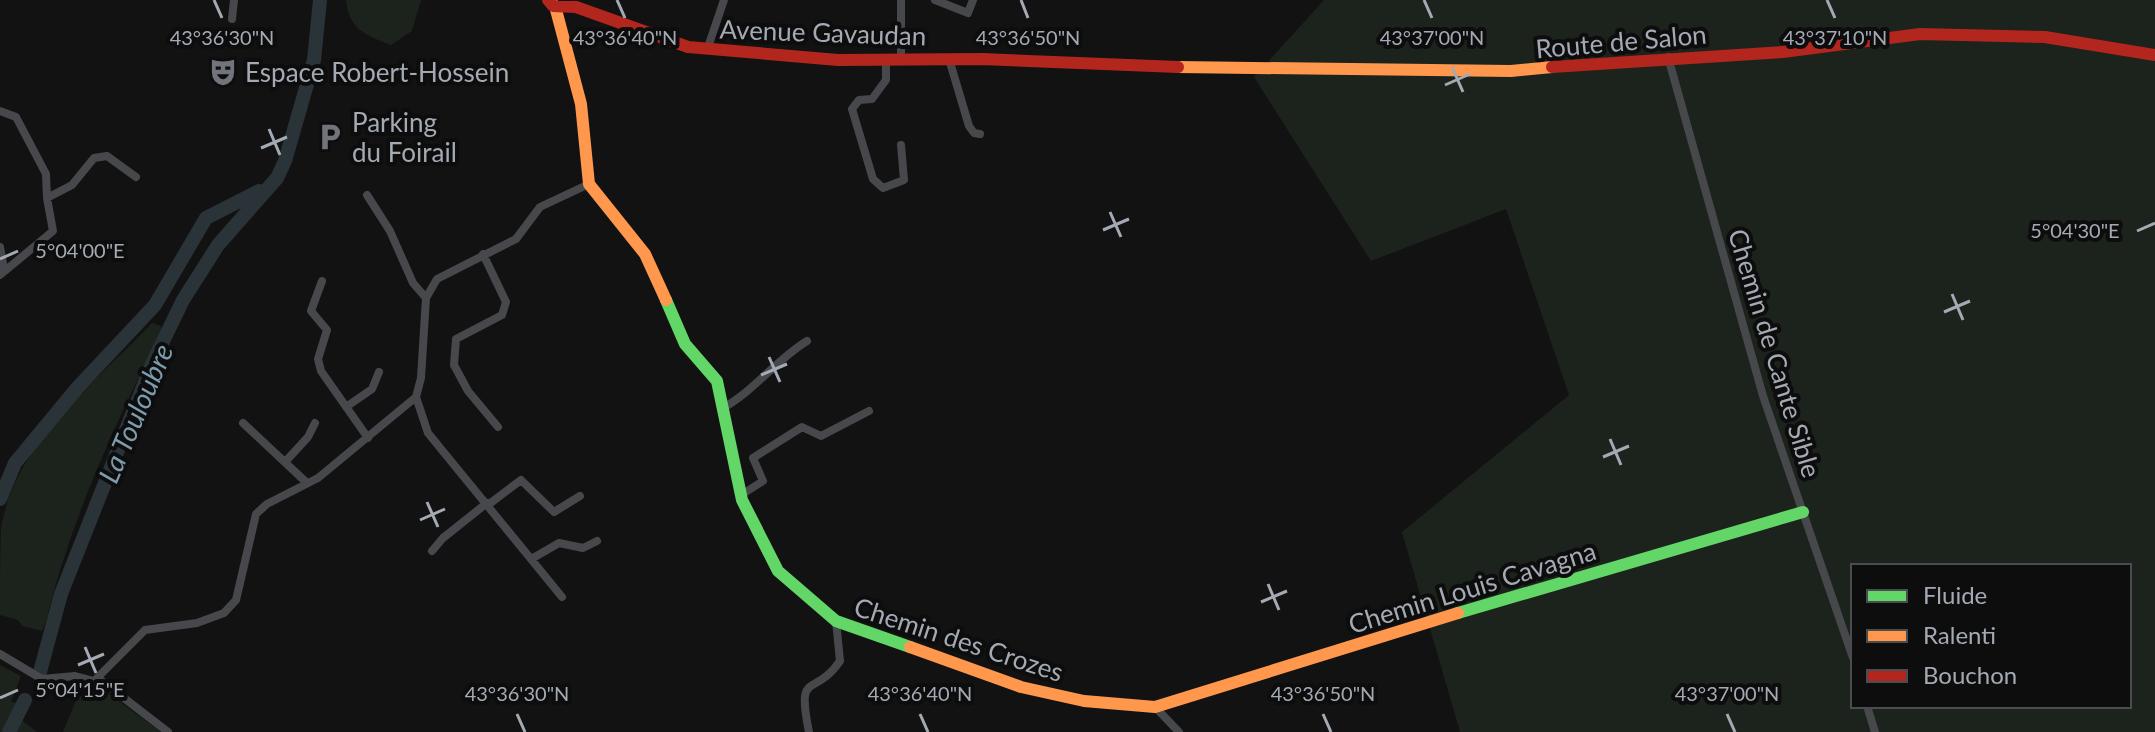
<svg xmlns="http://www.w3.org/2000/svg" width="2155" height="732" font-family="Lato,sans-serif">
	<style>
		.green { fill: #1c231d; fill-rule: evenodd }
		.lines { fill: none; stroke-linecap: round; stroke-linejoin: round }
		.river { stroke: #2a3337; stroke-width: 14 }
		.street { stroke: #47484b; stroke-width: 8 }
		.fast { stroke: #63d668; stroke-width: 12 }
		.slow { stroke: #ff974d; stroke-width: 12 }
		.jam { stroke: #b3261e; stroke-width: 12 }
		.ticks { fill: none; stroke: #a4aab3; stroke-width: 3 }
		.labels { text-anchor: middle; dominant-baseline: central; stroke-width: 8; stroke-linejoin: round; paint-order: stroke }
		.street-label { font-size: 26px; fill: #a4aab3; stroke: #0d0d0e }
		.poi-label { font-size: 26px; fill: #a4aab3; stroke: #0d0d0e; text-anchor: start }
		.water-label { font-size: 28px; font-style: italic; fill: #7c9cad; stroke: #0d0d0e }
		.ticks-label { font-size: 20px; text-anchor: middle; fill: #a4aab3; stroke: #0d0d0e; stroke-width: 8; stroke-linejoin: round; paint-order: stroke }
	</style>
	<rect width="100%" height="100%" fill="#121213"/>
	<!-- green -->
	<path class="green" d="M346,0h75l-9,31 -21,14c-25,-10 -42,-15 -45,-45z
		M1324,0h831v732h-695l-58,-200 167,-137 -63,-186 -135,52 -117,-184zM1853,566h276v140h-276z
		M152,323l9,3 1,5c-46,90 -93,193 -116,291l-4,9 -20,-5 -4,-6 -18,-5c0,-28 0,-59 1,-87 14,-85 94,-145 151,-205z
		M0,665l21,11 -10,26 14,2 -6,14 18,14h-37z
		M97,685l64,47h-98l14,-34z"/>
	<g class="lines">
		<!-- river -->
		<path class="river" d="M0,499l15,-36 63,-76 77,-82 51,-87 53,-27
			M40,672l21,-78 91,-230 31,-64 35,-55 59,-67 8,-17 29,-101 6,-60
			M9,732l16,-32"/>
		<!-- street -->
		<path class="street" d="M901,0v60
			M935,0l33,13 5,-13
			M232,19l2,-19
			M707,50l17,-50
			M1668,57l95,339 90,262
			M949,59l20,67 5,7 6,1
			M886,60v20l-14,19 -13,1 -7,9 21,70 10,9 21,-8 -3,-35
			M0,111l16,6 30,57 1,24
			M367,195l23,36 23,52 13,15
			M0,247l4,22
			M483,254l23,48 -4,13 -46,24 -2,26 14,26 30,36
			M0,275l53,-44 -6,-33 25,-13 22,-27 13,-2 29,21
			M322,281l-11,30 16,19 -9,29 3,12 47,67
			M416,397l12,36 134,164
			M346,407l26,-18 7,-17
			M723,408c32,-18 53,-48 84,-67
			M243,423l64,60
			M285,462l23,-25 7,-14
			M741,495l22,-14 -10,-23 49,-31 19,9 48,-25
			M488,505l33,-25 33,32 26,-16
			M432,551l11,-13 44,-35
			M533,558l26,-15 24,5 14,-7
			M0,654l42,25 33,-3 19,5 51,-51 52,-7 27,-10 12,-13 20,-86 11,-10 51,-26 98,-81 5,-19 5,-80 11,-19 79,-40 24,-32 49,-23
			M98,678l70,54
			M1867,706l8,26
			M1155,707l24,25
			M809,732c-13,-64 5,-33 31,-71l-4,-40"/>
		<!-- fast -->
		<path class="fast" d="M666,300l19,44 32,37 25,119 36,71 58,50 74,26
			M1458,613l345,-101"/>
		<!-- slow -->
		<path class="slow" d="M555,6l26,98 8,80 56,70 21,46
			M1178,67l333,4 41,-4
			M910,647l111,40 63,14 71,6 303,-94"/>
		<!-- jam -->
		<path class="jam" d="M548,0l5,6 23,1 112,40 150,13 144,-1 196,8
			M1552,67l231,-15 137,-18 125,3 110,18"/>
	</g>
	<!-- ticks -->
	<path class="ticks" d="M214,0l8,18M617,0l8,18M1021,0l7,18M1424,0l8,18M1827,0l8,18M1452,67l11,25M1445,85l25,-11M269,129l11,26M261,148l26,-11M1110,212l11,25M1103,230l26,-11M2137,231l18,-8M0,259l18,-8M1952,294l11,26M1944,312l26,-11M769,357l11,25M761,375l26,-11M1610,439l11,26M1603,457l26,-11M427,502l11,25M420,520l25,-11M1268,584l11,26M1261,602l26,-11M85,647l11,26M78,665l26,-11M0,698l18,-8M517,714l8,18M920,714l8,18M1323,714l8,18M1727,714l8,18"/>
	<!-- icons -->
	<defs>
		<symbol id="theatre-bare" viewBox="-9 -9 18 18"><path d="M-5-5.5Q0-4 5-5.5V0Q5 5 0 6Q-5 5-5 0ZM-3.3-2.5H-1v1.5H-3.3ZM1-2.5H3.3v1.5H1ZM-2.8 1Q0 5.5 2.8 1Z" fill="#71757b" stroke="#0d0d0e" stroke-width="2.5" paint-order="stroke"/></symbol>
		<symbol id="parking-bare" viewBox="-9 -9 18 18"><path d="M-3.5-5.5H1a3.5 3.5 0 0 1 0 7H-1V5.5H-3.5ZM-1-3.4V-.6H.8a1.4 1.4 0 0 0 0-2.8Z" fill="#71757b" stroke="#0d0d0e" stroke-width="2.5" paint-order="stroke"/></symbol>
	</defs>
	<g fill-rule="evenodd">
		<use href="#theatre-bare" x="203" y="52" width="40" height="40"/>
		<use href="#parking-bare" x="310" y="117" width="40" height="40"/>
	</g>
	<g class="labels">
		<!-- street labels -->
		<g class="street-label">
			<text transform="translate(823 32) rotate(2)">Avenue Gavaudan</text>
			<text transform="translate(1621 41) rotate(-5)">Route de Salon</text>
			<text transform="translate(1775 353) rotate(73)">Chemin de Cante Sible</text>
			<text transform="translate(1472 587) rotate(-17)">Chemin Louis Cavagna</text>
			<text transform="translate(959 639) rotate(18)">Chemin des Crozes</text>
		</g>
		<!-- poi labels -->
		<g class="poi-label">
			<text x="245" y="72">Espace Robert-Hossein</text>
			<text x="352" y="122">Parking<tspan x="352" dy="30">du Foirail</tspan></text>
		</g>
		<!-- water labels -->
		<g class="water-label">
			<text transform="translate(135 413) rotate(-67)">La Touloubre</text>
		</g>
	</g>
	<g class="ticks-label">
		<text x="222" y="45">43°36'30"N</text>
		<text x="625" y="45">43°36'40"N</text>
		<text x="1028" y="45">43°36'50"N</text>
		<text x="1432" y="45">43°37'00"N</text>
		<text x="1835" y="45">43°37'10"N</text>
		<text x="2075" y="238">5°04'30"E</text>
		<text x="80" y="258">5°04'00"E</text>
		<text x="80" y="697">5°04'15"E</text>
		<text x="517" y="701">43°36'30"N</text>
		<text x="920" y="701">43°36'40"N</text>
		<text x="1323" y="701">43°36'50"N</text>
		<text x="1727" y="701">43°37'00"N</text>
	</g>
	<!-- legend -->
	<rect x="1851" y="564" width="280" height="144" fill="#0d0d0e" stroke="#494c50" stroke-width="2"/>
	<rect x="1867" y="590" width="40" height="12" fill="#63d668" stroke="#494c50" stroke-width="2"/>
	<text x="1923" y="604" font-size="24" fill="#a4aab3">Fluide</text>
	<rect x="1867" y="630" width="40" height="12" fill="#ff974d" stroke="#494c50" stroke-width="2"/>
	<text x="1923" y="644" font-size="24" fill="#a4aab3">Ralenti</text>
	<rect x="1867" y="670" width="40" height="12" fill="#b3261e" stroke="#494c50" stroke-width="2"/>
	<text x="1923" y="684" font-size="24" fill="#a4aab3">Bouchon</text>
</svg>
